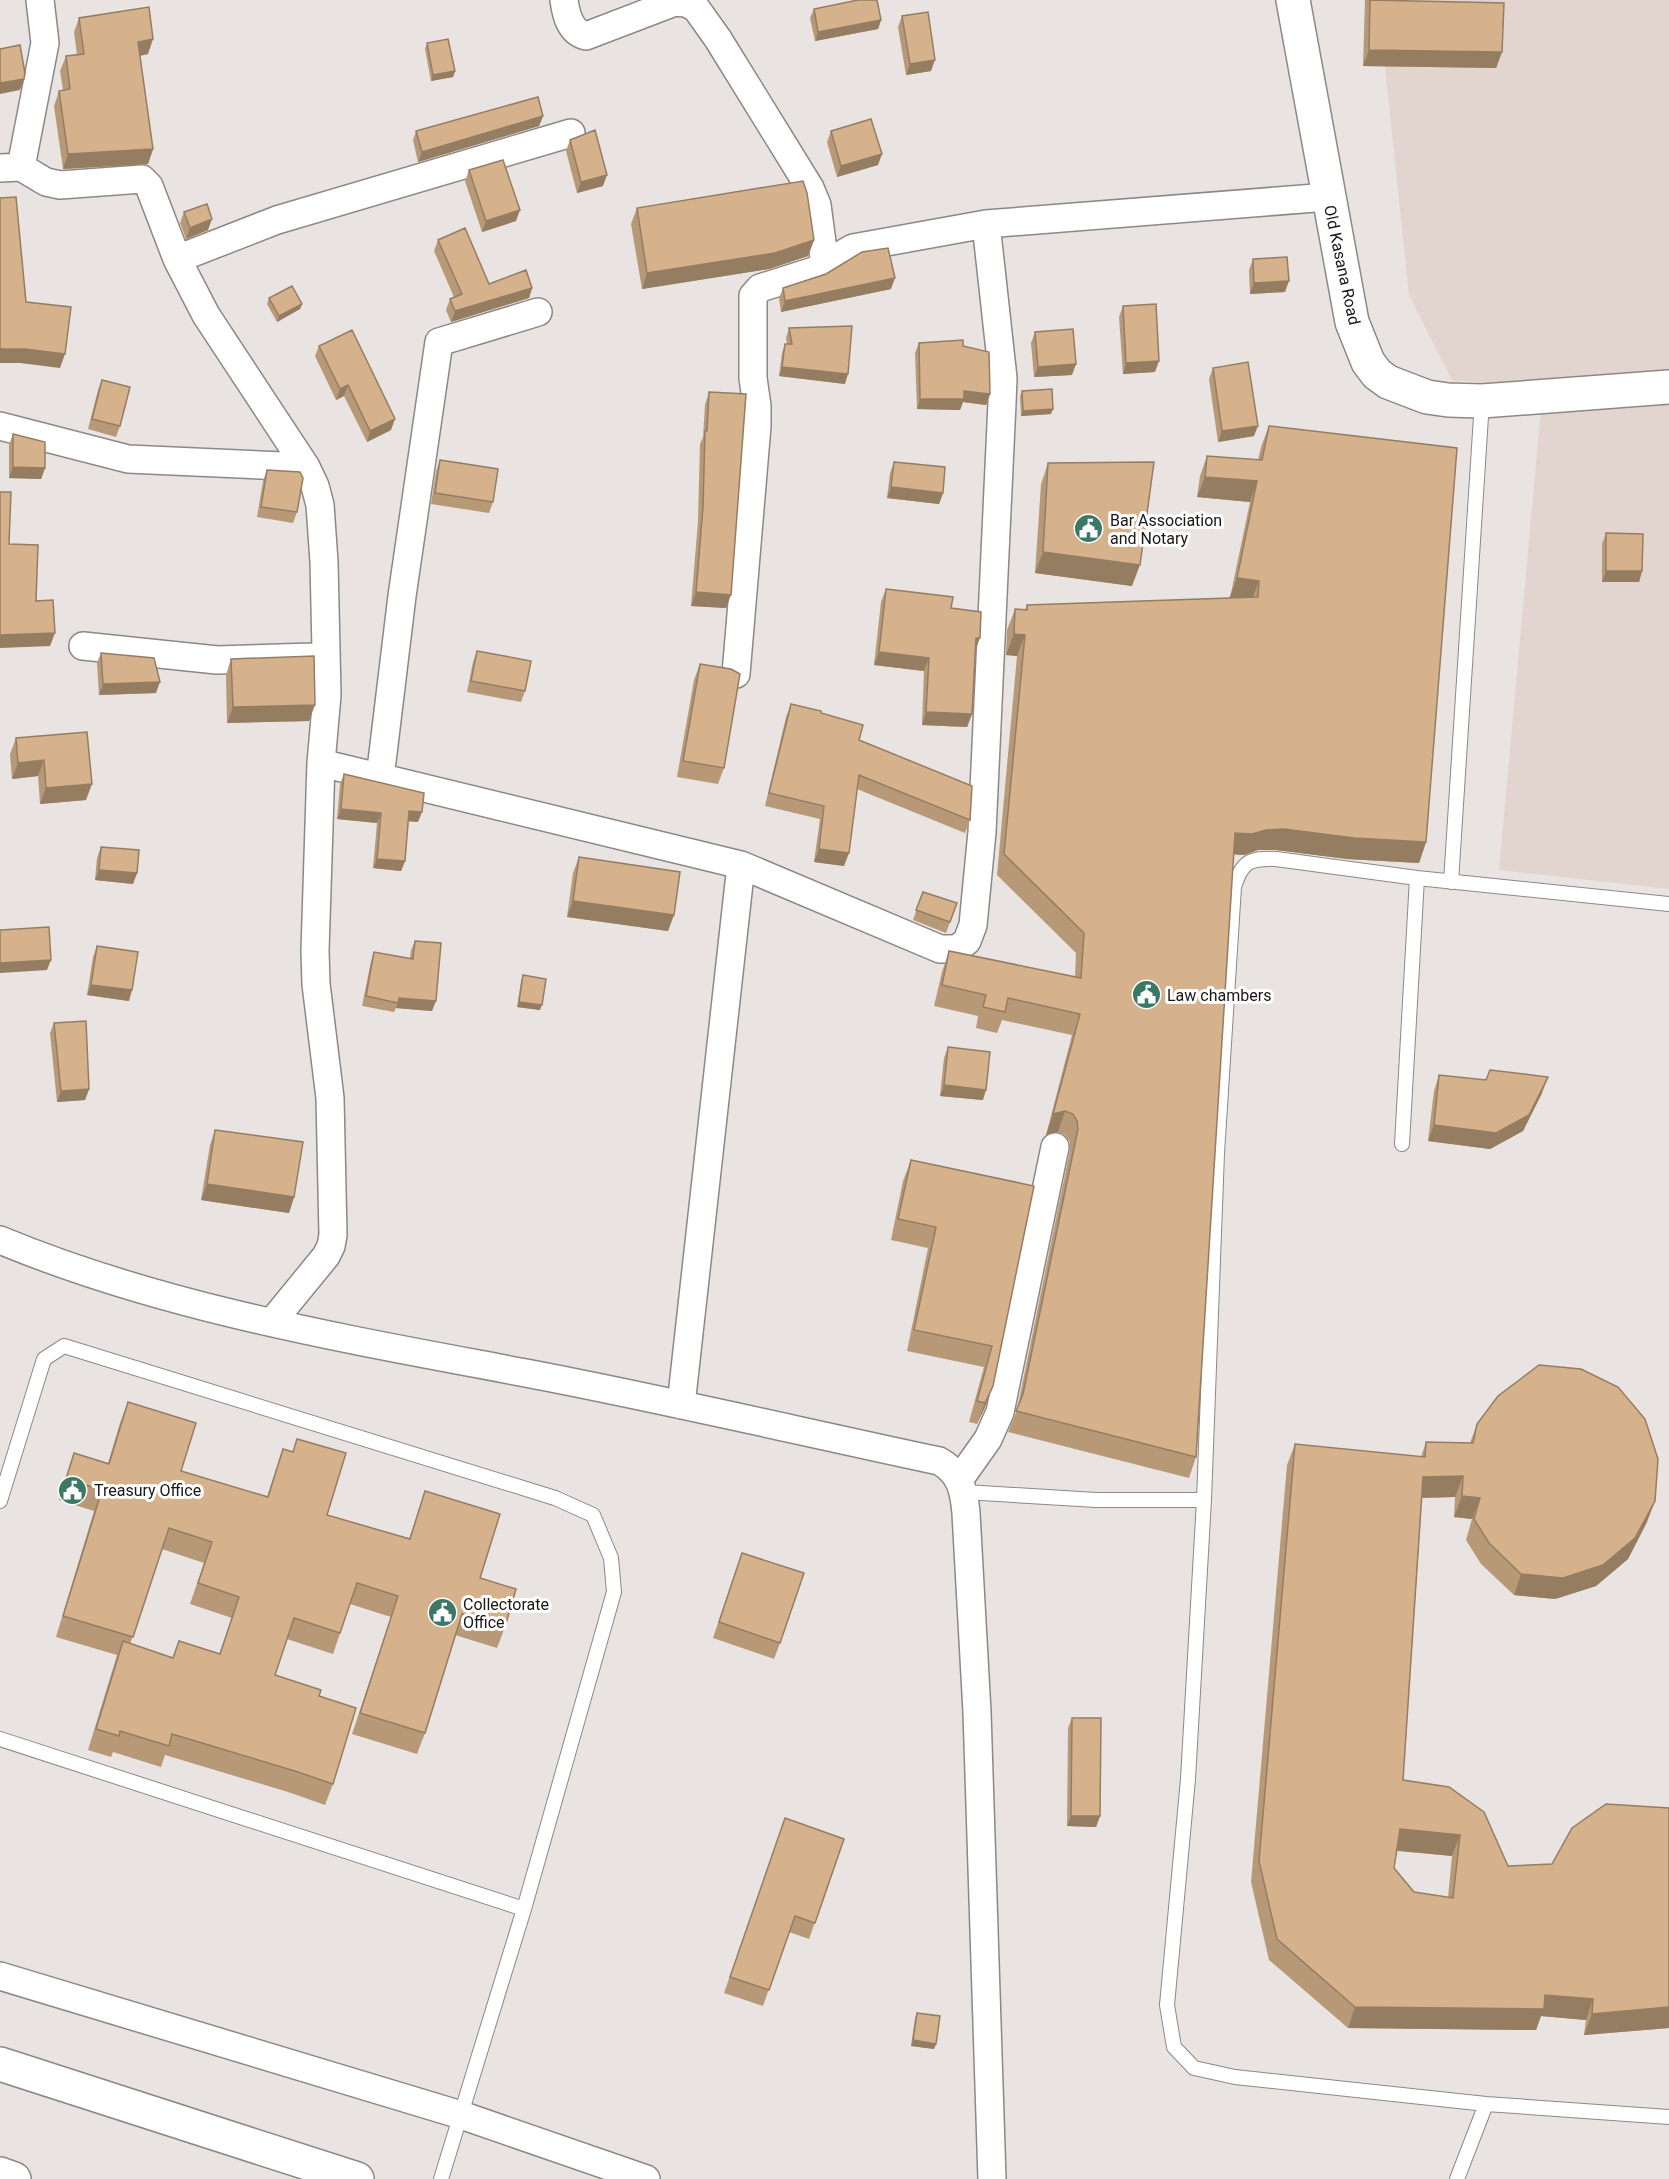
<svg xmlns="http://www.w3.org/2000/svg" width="1669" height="2179" font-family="Roboto,sans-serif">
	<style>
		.built { fill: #e2d4ce }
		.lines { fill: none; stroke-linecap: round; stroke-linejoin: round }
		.service-casing { stroke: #8d8886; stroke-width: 16 }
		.minor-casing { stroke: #8d8886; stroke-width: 30 }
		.tertiary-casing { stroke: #8d8886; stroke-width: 36 }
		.secondary-casing { stroke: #8d8886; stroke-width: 36 }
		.service { stroke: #fff; stroke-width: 14 }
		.minor { stroke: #fff; stroke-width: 27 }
		.tertiary { stroke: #fff; stroke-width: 33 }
		.secondary { stroke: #fff; stroke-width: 33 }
		.wall { fill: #b79978; fill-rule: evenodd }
		.shaded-wall { fill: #957d62 }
		.building { fill: #d5b28c; stroke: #957d62; stroke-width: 1.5; fill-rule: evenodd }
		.labels { text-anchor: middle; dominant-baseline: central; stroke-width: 6; stroke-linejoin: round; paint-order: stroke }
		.street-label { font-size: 16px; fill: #191716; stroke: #fff }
		.poi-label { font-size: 16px; fill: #191716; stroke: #fff; text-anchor: start }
	</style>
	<rect width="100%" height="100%" fill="#e9e3e1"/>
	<!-- built -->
	<path class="built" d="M1378,0h291v889l-170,-19 44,-483 -91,-7 -43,-85z"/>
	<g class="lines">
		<defs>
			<path id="service" d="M1451,882l31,-481
				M1669,904l-252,-26 -141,-19c-26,-1 -34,2 -42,28l-17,266 -13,347 -16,279 -21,226 7,42 20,21 41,9 251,27 183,13
				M1402,1144l15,-266
				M965,1492l131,8h108
				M0,1501l44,-142 20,-13 491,152 38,17 18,43 3,34 -90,317 -83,270
				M0,1739l524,170
				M1457,2179l29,-75"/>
			<path id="minor" d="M564,0c2,15 6,32 22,36l89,-34 11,1 10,5 22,31 92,149 7,17 8,60
				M21,167l24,-124 -5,-43
				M0,168l21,-1 25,15 14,3 82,-6 7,7 28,73 29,56 100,152 9,19 5,19 4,57 3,133 -6,68 -6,188 1,33 14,114 3,137 -2,11 -5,10 -54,66
				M177,259l100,-39 294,-87
				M0,426l128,33 178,8
				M83,646l134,14 96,-3
				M736,674l21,-248v-20l-4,-28v-82l7,-8 54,-17 39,-23 133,-24 342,-27
				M321,763l420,102 -60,540
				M380,778l22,-182 37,-254 99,-30
				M741,865l199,84h17l10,-8 6,-16 9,-93 20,-429 1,-25 -17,-154
				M0,1240c169,70 352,100 531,134 136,26 272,58 408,87 21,11 25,29 27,52l11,199 15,467
				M959,1480l29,-41 12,-27 55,-265
				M0,1976l461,139 185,64"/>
			<path id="tertiary" d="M1293,0l59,322 16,40 9,12 11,8 39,15 21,3 34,1 187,-14"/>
			<path id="secondary" d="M0,2064l357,115
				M0,2174l14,5"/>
		</defs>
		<!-- service casing -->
		<use href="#service" class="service-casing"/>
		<!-- minor casing -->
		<use href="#minor" class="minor-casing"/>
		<!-- tertiary casing -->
		<use href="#tertiary" class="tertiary-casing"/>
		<!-- secondary casing -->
		<use href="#secondary" class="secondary-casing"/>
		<!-- service -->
		<use href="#service" class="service"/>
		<!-- minor -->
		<use href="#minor" class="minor"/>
		<!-- tertiary -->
		<use href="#tertiary" class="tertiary"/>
		<!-- secondary -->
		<use href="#secondary" class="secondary"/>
	</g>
	<!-- wall -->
	<path class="wall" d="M1365,0h26v1l111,51 -6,16 -133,-2z
		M814,9l67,11 -3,9 -63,12 -5,-23z
		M902,16l29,55 -25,4 -8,-48z
		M79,18l69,36 -8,2 13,93 -5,15 -85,5 -9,-63 5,-15 4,-1 -3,-19 6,-15 11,-1 -3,-23z
		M427,43l28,28 -2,6 -22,4 -6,-32z
		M543,116l-4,10 -121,36 -5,-22 3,-9z
		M831,131l47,34 -41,12 -10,-35z
		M570,140l33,46 -26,7 -11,-42z
		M469,170l47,51 -34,11 -17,-51z
		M637,208l177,32 -6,16 -39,13 -127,20 -11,-65z
		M184,212l24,18 -22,9 -6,-16z
		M438,240l51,44 43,4 -3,10 -78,24 -5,-12 4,-11 4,-2 -20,-46z
		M1253,259l32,33 -35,2 -1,-24z
		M783,288l108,1 -110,23 -2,-14z
		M269,298l33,6 -2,5 -23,13 -10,-18z
		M1123,306l32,66 -32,2 -4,-57z
		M789,328l56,56 -66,-8 3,-23 3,-9h2l-1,-6z
		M1035,332l37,43 -38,2 -3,-34z
		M919,343l44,3 27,48 -4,11 -23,-3 -3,8 -43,-1 -2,-56z
		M319,346l72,84 -24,12 -23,-46 -8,4 -21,-44z
		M1213,368l41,68 -36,6 -9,-63z
		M102,380l18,46 -4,11 -28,-8 10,-39z
		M1022,391l29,23 -30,2 -1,-20z
		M709,392l17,216 -35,-2 7,-85 2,-77 3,-7 2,-32z
		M1269,426l157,416 -7,21 -72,-4 -71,-9h-18l-14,5 -11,-1 -37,603 -7,21 -181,-46 9,-22 53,-260v-8l-5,-7 -7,-3 -12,3 26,-100 -70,-15 -5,13 -21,-5 2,-12 -44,-10 8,-34 7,-21 126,26 1,-24 -79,-78 20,-219 -11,-1 1,-25 8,-21 10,1 2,-5 203,-7 20,-96 -53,-5 3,-21 7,-20 51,4 3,-13z
		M13,434l32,34 -4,11 -32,-1v-33z
		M440,460l53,42 -4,11 -58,-9 5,-33z
		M894,462l49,31 -4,11 -52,-6 3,-25z
		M1048,463l84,123 -97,-13 6,-89z
		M267,470l30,42 -4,11 -36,-6 6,-36z
		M1606,533l36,38 -3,11h-37v-38z
		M886,589l65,19 21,106 -5,13 -45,-2 2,-54 -50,-6 7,-63z
		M477,651l48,40 -4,11 -54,-10 6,-30z
		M101,653l55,40 -57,2 -2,-32z
		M231,659l78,62 -82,2 -1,-48z
		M700,664l24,104 -6,16 -41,-7 17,-97z
		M791,704l30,9 150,105 -6,15 -108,-44 -13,77 -30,-4 6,-43 -55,-13 21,-89z
		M87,732l-1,68 -46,4 -2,-28 -26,3 -2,-25 6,-16z
		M344,774l74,48 -10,-1 -3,40 -4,10 -28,-3 4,-45 -40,-4 3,-35z
		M101,847l36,26 -4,11 -38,-4 2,-22z
		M579,857l89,74 -101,-14 6,-44z
		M923,892l34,11 -11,30 -33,-13z
		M415,941l17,70 -36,-3 -2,4 -32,-6 9,-45 3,-9 36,6 1,-8z
		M97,946l32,55 -42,-6 6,-38z
		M523,975l17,35 -23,-3 4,-26z
		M54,1023l35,66 -4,11 -28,2 -7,-69z
		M948,1047l35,53 -43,-4 4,-38z
		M1439,1075l103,18 -19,38 -33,18 -62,-8 6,-50z
		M215,1130l79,67 -5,16 -88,-13 9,-55z
		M911,1160l123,26 -49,221 -8,17 -8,-2 15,-55 -77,-16 21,-103 -37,-8 12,-59z
		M128,1402l53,69 86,26 16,-48 44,66 82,24 16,-48 55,87 25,49 -8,21 -42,-13 -30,98 -8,21 -65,-20 39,-117 -41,-13 -17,50 -46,-15 -12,36 44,21 14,88 -8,21 -37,-13 -123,-37 -4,12 -48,-15 -2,5 -23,-7 29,-95 -61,-18 38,-126 -35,-11 15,-47 34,10 12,-40zM162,1549l42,14 -14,41 42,14 -12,36 -47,4 -43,-14z
		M1477,1424l170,98 -19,37 -32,27 -41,13 -41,-4 -33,-31 -15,-24 6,-21 -18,-2 1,-20 -33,1 -19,282 105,86 44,-2 117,-56v220l-85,7 2,-15 -45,-4 -5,14 -188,-2 -79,-68 -18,-78 36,-417 8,-21 126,13 5,-15 44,1zM1397,1851l55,5 -4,42 -34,-6 -20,-24z
		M736,1569l44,74 -6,16 -61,-21z
		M1072,1718l28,98 -4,11 -29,-1 1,-98z
		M785,1818l59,21 -35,100 -20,-7 -26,74 -39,-13z
		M917,2013l19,31 -2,5 -23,-3 4,-28z"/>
	<!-- shaded-wall -->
	<path class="shaded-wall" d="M881,20l-3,9 -63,12 3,-9z
		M153,39l-5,15 -16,3 6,-15z
		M1369,50l133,2 -6,16 -133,-2z
		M935,60l-4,11 -25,4 4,-11z
		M455,71l-2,6 -22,4 2,-6z
		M24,79l-4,11 -20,4v-11z
		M543,116l-4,10 -121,36 4,-10z
		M153,149l-5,15 -85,5 5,-15z
		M882,154l-4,11 -41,12 4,-11z
		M607,175l-4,11 -26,7 4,-11z
		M520,210l-4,11 -34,11 4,-11z
		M212,219l-4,11 -22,9 4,-11z
		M814,240l-6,16 -39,13 -127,20 5,-16z
		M895,278l-4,11 -110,23 4,-11z
		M1289,281l-4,11 -35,2 4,-11z
		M532,288l-3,10 -78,24 4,-11z
		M302,304l-2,5 -23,13 2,-6z
		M0,349h25l40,5 -5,14 -40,-5h-20z
		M1159,361l-4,11 -32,2 3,-11z
		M1076,364l-4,11 -38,2 4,-10z
		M782,367l66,7 -3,10 -66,-8z
		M348,385l-4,11 -8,4 4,-11z
		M964,391l26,3 -4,11 -23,-3 -3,8 -43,-1 3,-10z
		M1053,409l-2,5 -30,2 2,-5z
		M395,419l-4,11 -24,12 3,-11z
		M1258,426l-4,10 -36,6 4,-11z
		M13,467l32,1 -4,11 -32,-1z
		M1205,477l52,4 -7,21 -53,-5z
		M891,487l52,6 -4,11 -52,-6z
		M1043,552l97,13 -8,21 -97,-13z
		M1606,571h36l-3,11h-37z
		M1237,578l22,3 -8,21 -22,-3z
		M696,592l35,3 -5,13 -35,-2z
		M55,633l-5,13 -50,2v-13z
		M1014,634l11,1 -8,21 -11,-1z
		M976,638h4l-5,13z
		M879,652l50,6 -5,13 -50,-6z
		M160,682l-4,11 -57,2 4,-11z
		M315,705l-6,16 -82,2 6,-16z
		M926,712l46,2 -5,13 -45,-2z
		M44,760l-6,16 -26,3 6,-16z
		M92,784l-6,16 -46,4 6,-16z
		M341,809l40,4 -4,10 -40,-4z
		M409,811l13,1 -4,10 -13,-1z
		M1284,829l142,13 -7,21 -72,-4 -71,-9h-18l-14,5 -17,-1 8,-21 31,-3z
		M819,849l30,4 -5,13 -30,-4z
		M377,859l28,2 -4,10 -28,-3z
		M99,870l38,3 -4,11 -38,-4z
		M573,901l101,14 -6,16 -101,-14z
		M51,960l-4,10 -47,3v-10z
		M91,985l41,5 -3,11 -42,-6z
		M399,998l37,3 -4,10 -36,-3z
		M519,1002l23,3 -2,5 -23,-3z
		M1548,1077l-6,16 -19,38 -33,18 -62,-8 6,-16z
		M944,1085l42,5 -3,10 -43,-4z
		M89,1089l-4,11 -28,2 4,-11z
		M1065,1111l-7,21 -12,3 7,-21z
		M207,1184l87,13 -5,16 -88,-13z
		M993,1386l-8,21 -8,17 8,-21z
		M1463,1476l-8,21 -40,1 8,-21z
		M1462,1496l18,2 -8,21 -18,-2z
		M1655,1501l-8,21 -19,37 -32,27 -41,13 -41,-4 7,-21z
		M1071,1816h29l-4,11 -29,-1z
		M1400,1829l60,6 -8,21 -60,-6z
		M1545,1995l48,4 -7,21 -45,-4 -5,14 -188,-2 7,-21z
		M1669,2007v21l-85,7 8,-21z
		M913,2040l23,4 -2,5 -23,-3z"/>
	<!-- building -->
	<path class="building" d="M858,0h19l4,20 -63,12 -4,-23z
		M1370,0l134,3 -2,49 -133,-2z
		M149,7l4,32 -15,3 15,107 -85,5 -9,-63 11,-2 -4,-33 18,-2 -5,-36z
		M928,12l7,48 -25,4 -8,-48z
		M448,39l7,32 -22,4 -6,-32z
		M20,45l5,28 -1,6 -24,4v-34z
		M538,97l5,19 -121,36 -6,-21z
		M871,119l11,35 -41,12 -10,-35z
		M595,130l12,45 -26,7 -11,-42z
		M503,160l17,50 -34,11 -17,-51z
		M803,181l4,12 7,47 -39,13 -128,20 -10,-65z
		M16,197l10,105 45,5 -6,47 -40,-5h-25v-151z
		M207,204l5,15 -22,9 -6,-16z
		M465,228l24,56 37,-14 6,18 -77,23 -5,-12 12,-5 -24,-54z
		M888,248l7,30 -110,23 -2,-13 43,-14 36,-22z
		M1287,257l2,24 -35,2 -1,-24z
		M292,286l10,18 -23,12 -10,-18z
		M1156,304l3,57 -33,2 -3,-57z
		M852,326l-4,48 -66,-7 3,-23h7l-3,-16z
		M1073,329l3,35 -38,3 -3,-35z
		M352,330l43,89 -25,12 -22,-46 -8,4 -21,-43z
		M963,340v6l26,6 1,42 -26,-3v8h-44l-1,-56z
		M1248,362l10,64 -36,5 -9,-63z
		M102,380l28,7 -10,39 -28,-7z
		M1052,389l1,20 -30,2 -1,-20z
		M709,392l37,2 -15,201 -35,-3 7,-85 2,-76h2z
		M1269,426l188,22 -31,394 -72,-4 -70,-9 -18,1 -14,4 -17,-1 -39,624 -180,-46 7,-17 55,-265 -1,-8 -4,-7 -8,-3 -12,3 27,-100 -72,-16 -3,14 -22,-5 3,-12 -44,-10 7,-34 132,27 3,-45 -80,-79 21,-219 -11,-1 1,-25 12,1v-5l231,-8 1,-16 -22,-3 20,-97 -52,-4 2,-21 55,4z
		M13,434l32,8v26l-32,-1z
		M440,460l58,9 -5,33 -58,-9z
		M894,462l51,5 -2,26 -52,-6z
		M1154,462l-14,103 -97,-13 5,-89z
		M267,470l33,2 3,6 -6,34 -36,-5z
		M0,492h11l-2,52 29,1 -2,56 17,-1 2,33 -55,2z
		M1606,533l37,1 -1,37h-36z
		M886,589l67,8 -2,11 30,4 -1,26h-4l-4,76 -46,-2 3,-54 -50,-6z
		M477,651l54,10 -6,30 -54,-10z
		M101,653l53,5 6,24 -57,2z
		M314,656l1,49 -82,2 -2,-48z
		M700,664l31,5 9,5 -16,94 -41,-7z
		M791,704l30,7v2l42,12 -4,15 113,46 -2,34 -111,-45 -10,78 -30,-4 5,-43 -55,-13z
		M87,732l5,52 -46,4 -2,-28 -26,3 -2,-25z
		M344,774l80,19 -2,19 -13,-1 -4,50 -28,-2 4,-46 -40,-4z
		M101,847l38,3 -2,23 -38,-3z
		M579,857l101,15 -6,43 -101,-14z
		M923,892l34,11 -7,19 -34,-12z
		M49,927l2,33 -51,3v-33z
		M415,941l26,2 -5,58 -37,-3 -1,5 -32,-7 8,-44 39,7z
		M97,946l41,6 -6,38 -41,-5z
		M523,975l23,4 -4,26 -23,-3z
		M86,1021l3,68 -28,2 -7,-68z
		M948,1047l42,5 -4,38 -42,-5z
		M1490,1070l58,7 -19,38 -33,18 -62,-8 5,-50 47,5z
		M215,1130l88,12 -9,55 -87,-13z
		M911,1160l123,26 -41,200 -8,17 -8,-2 15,-55 -78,-16 22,-103 -38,-8z
		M1539,1365l42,4 37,18 27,32 13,40 -3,42 -20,37 -32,27 -40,13 -42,-4 -32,-31 -15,-24 6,-21 -18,-2 1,-20 -40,1 -20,303 46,7 35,25 24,54 44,-2 20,-36 34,-24 63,4v199l-77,7 1,-15 -48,-4 -1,14 -189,-2 -78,-68 -18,-78 36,-417 130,13 1,-15 47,1 4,-19 21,-28zM1400,1829l60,6 -7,63 -39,-6 -20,-24z
		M128,1402l68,21 -15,48 87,26 15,-48 10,3 4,-13 49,14 -19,62 83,24 15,-48 75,23 -20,64 36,11 -11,38 -43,-13 -37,119 -65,-20 38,-117 -41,-13 -17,50 -46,-15 -19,57 46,15 -2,6 37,12 -23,76 -38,-13 -123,-37 -3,12 -49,-15 -1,5 -23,-7 27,-88 50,17 6,-17 41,13 19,-57 -41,-14 14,-41 -43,-14 -36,109 -70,-21 39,-126 -36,-11 8,-26 35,11z
		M742,1553l62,20 -24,70 -61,-21z
		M1072,1718h29l-1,98h-29z
		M785,1818l59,21 -29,84 -20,-7 -26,74 -39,-13z
		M917,2013l23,3 -4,28 -23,-4z"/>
	<!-- icons -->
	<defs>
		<symbol id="civic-disc" viewBox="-11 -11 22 22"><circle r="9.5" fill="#3b7966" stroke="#fff"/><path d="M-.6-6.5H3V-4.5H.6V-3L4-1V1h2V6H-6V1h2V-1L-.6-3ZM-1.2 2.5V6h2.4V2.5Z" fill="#fff"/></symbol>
	</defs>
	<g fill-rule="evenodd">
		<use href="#civic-disc" x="1072" y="512" width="33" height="33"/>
		<use href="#civic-disc" x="1130" y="978" width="33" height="33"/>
		<use href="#civic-disc" x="56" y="1474" width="33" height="33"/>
		<use href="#civic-disc" x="426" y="1596" width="33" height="33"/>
	</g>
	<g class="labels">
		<!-- street labels -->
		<g class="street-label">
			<text transform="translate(1342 265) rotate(78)">Old Kasana Road</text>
		</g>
		<!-- poi labels -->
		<g class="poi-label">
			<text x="1110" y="520">Bar Association<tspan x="1110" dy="18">and Notary</tspan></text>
			<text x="1167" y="995">Law chambers</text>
			<text x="94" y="1490">Treasury Office</text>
			<text x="463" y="1604">Collectorate<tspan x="463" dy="18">Office</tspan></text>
		</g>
	</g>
</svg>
